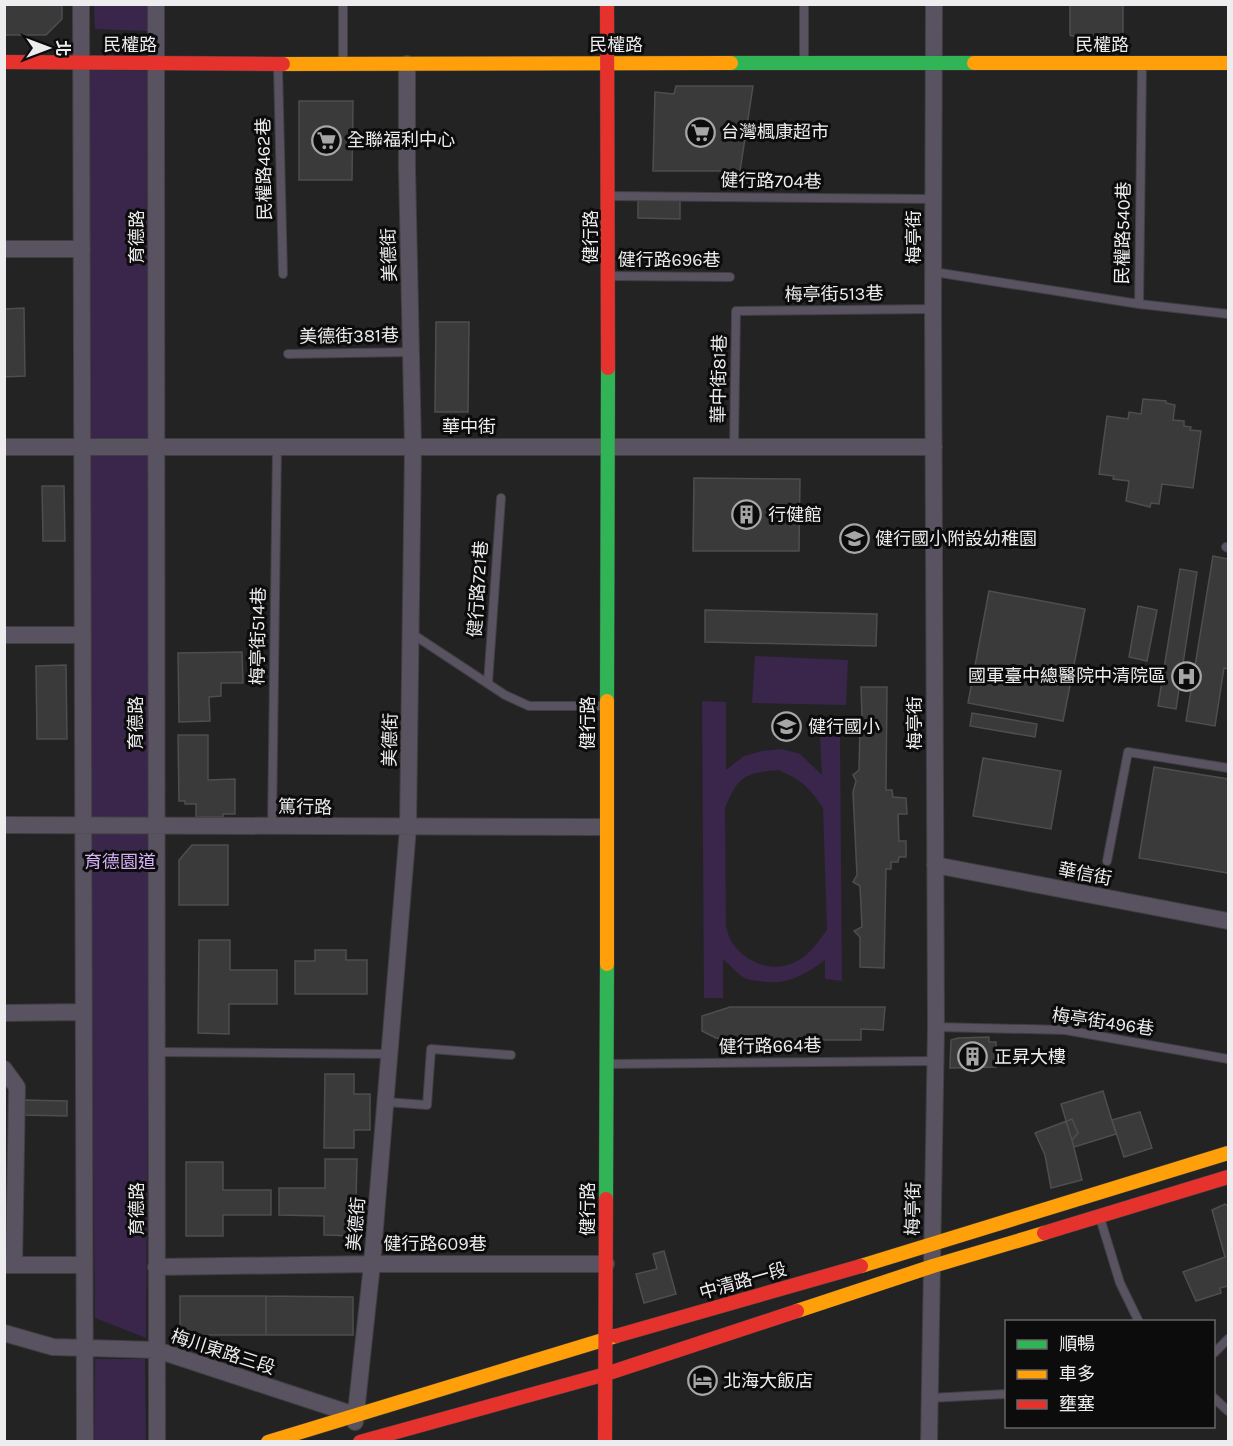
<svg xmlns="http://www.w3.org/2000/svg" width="1233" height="1446" font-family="Karla,'Noto Sans TC',sans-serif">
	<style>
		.green { fill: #3a254b; fill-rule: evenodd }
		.building { fill: #3a3a3b; stroke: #4e4e4f; stroke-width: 1.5 }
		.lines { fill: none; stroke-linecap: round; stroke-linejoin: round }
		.lane-casing { stroke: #3f3f40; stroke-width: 10 }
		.street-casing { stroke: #3f3f40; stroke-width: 18 }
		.fast-casing { stroke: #3f3f40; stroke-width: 15 }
		.slow-casing { stroke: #3f3f40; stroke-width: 15 }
		.jam-casing { stroke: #3f3f40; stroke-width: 15 }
		.lane { stroke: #595260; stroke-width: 8 }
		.street { stroke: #595260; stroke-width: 16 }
		.fast { stroke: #30b455; stroke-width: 14 }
		.slow { stroke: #ff9f0a; stroke-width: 14 }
		.jam { stroke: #e5322d; stroke-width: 14 }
		.labels { text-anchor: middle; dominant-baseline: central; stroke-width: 6; stroke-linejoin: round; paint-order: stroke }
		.street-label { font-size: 18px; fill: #edecee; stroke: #0c0c0d }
		.poi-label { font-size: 18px; fill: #edecee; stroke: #0c0c0d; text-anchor: start }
		.park-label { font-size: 18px; fill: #d7b0fa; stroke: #0c0c0d }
	</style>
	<rect width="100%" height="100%" fill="#232324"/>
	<!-- green -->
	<path class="green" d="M94,5h53v26l-52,-2z
		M87,70l62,1 1,370 -62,1z
		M88,456h62l-1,362h-60z
		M755,656l93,4 -2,45 -94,-2z
		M702,701l24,1v68l18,-14 18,-5 20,-2 18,5 22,21 -2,-39h20l2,245 -17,-2v-19c-21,16 -40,26 -66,21 -5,-1 -11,-1 -14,-3 -8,-4 -15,-13 -22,-19v39h-19zM778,770c24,10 31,17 45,38l4,122c-6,8 -13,18 -21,25 -24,20 -55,13 -73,-11 -4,-5 -5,-12 -7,-17l-1,-119c13,-31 19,-35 53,-38z
		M89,831h61l-4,507 -51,-20z
		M95,1359h50l1,82h-52z"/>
	<!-- building -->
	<path class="building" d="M4,4h58v15l-16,16h-42z
		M1070,4h53v32h-51l-2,-1z
		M676,86h77l-13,85h-87l2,-79 19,2z
		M299,101h54l-1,79h-53z
		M638,199l42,1v19l-42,-1z
		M24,308l1,68 -21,1v-68z
		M436,322h33l-1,90h-33z
		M1143,399l23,2v2l9,2 -2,15 11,1v5l7,1 -1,3 11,1 -8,57 -31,-4 -3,20 -8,-1 -1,4 -24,-6 3,-20 -16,-2 1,-3 -15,-2 8,-58 21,3 1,-7 12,2z
		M694,478l106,1 -1,72h-106z
		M42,486h22l1,55h-22z
		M1213,556l15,3v110l-4,-1 -9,58 -29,-5z
		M1180,569l17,3 -21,137 -18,-3z
		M989,591l96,18 -22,112 -95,-18z
		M1138,606l19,4 -10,51 -18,-4z
		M705,610l172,4 -1,32 -171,-4z
		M242,652l1,31h-22v13l-12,1 1,24 -31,1 -1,-69z
		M66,665l1,74h-30l-1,-73z
		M861,687h26l-1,103h6l1,7 13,1 1,16h-9l1,27h7v16h-7l-1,5h-7v7h-5l-2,99 -24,-1v-30l-6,-6 8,-4 -2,-41 -7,-4 4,-7 -4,-83 3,-11 -3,-6 6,-5 1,-42 -4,-4 1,-5 5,-3z
		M972,713l65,11 -2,13 -65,-11z
		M178,735h30v45l27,-1v35h-12v3h-27v-13h-11v-3h-6z
		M983,758l78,13 -10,58 -78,-13z
		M1154,767l74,12v94l-89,-15z
		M192,845h36v60h-49v-45z
		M199,940h31v30h47v34h-48v30l-31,-1z
		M315,950h31v10h21v34h-72v-33h20z
		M730,1007h155l-2,23 -22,-1v11h-132l-13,-2 -14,-7v-15z
		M989,1037v5h7v25l-46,1 1,-28 7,-2z
		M325,1074h29v20h16v36h-16v18h-30z
		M1103,1091l13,43 -42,13 -13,-43z
		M23,1100l44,1v15l-44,-1z
		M1140,1112l12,36 -28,9 -12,-37z
		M1072,1119l6,14 -6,7 10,40 -31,8 -6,-33 -10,-22z
		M325,1159h32l-2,77 -31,-1v-19l-45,-1v-27h46z
		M186,1162h37v28h48v25h-48v21h-37z
		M1225,1204l3,2v80l-8,2 1,5 -25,8 -13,-29 42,-15 -13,-47z
		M664,1251l12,43 -32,9 -8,-29 21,-5 -4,-15z
		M180,1296h86v39h-86z
		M266,1296l87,1v38h-87z"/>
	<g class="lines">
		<defs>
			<path id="lane" d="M343,4v57
				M804,4v57
				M278,67l5,207
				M612,196l321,3
				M934,272l205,32 3,-238
				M611,276l119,1
				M1139,304l89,10
				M288,354l124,-2
				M734,447l2,-136 197,-2
				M1226,547l2,1
				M411,633l94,62 24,11h77
				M488,683l13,-185
				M272,826l5,-379
				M1107,861l21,-109 100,16
				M936,1027l129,3 163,29
				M156,1052l234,2
				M609,1064l326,-3
				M386,1102l41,3 4,-56 80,6
				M1100,1218l20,65 19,39
				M1214,1353l14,-14
				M930,1398l76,-4
				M1214,1398l14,13"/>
			<path id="street" d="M81,4l4,1438
				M156,4l1,1438
				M4,249h78
				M4,447h930
				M4,635h79
				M4,825c201,-1 401,3 601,2
				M935,865l293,56
				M4,1013l80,-1
				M4,1069l13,18 -3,178
				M4,1265h80
				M156,1267l216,-3h234
				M4,1333l49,14 104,3 198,65
				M355,1422l17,-158 36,-436 5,-381 -6,-278v-105
				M929,1442l7,-415 -3,-718 1,-305"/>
			<path id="fast" d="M731,63h243
				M607,701l1,-333
				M606,1199l1,-235"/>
			<path id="slow" d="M974,63h254
				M283,64l448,-1
				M607,964v-263
				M861,1266l367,-113
				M797,1311l136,-45 111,-33
				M268,1442l348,-106"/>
			<path id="jam" d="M607,4l1,364
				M4,62l279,2
				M1044,1233l184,-56
				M616,1336l245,-70
				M360,1442l246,-68 191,-63
				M605,1442l1,-243"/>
		</defs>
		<!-- lane casing -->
		<use href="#lane" class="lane-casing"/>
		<!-- street casing -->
		<use href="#street" class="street-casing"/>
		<!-- fast casing -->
		<use href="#fast" class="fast-casing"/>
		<!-- slow casing -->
		<use href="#slow" class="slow-casing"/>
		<!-- jam casing -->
		<use href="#jam" class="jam-casing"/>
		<!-- lane -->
		<use href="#lane" class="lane"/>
		<!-- street -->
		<use href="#street" class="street"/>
		<!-- fast -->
		<use href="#fast" class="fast"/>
		<!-- slow -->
		<use href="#slow" class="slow"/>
		<!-- jam -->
		<use href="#jam" class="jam"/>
	</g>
	<!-- icons -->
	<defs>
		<symbol id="supermarket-ring" viewBox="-11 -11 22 22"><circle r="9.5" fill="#0c0c0d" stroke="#a6a6a7" stroke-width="1.5"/><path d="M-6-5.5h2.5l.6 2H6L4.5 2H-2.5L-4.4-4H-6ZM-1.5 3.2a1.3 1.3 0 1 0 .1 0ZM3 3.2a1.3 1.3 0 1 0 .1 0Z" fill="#a6a6a7"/></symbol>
		<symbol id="building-ring" viewBox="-11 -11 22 22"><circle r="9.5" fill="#0c0c0d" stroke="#a6a6a7" stroke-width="1.5"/><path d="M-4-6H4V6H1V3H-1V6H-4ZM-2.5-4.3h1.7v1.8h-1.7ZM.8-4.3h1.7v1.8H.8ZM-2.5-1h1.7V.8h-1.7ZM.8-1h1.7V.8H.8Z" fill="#a6a6a7"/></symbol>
		<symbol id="school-ring" viewBox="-11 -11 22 22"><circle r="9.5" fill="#0c0c0d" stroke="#a6a6a7" stroke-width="1.5"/><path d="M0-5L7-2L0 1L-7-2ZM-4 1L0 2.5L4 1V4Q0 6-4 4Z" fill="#a6a6a7"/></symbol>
		<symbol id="hospital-ring" viewBox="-11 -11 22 22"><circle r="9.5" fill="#0c0c0d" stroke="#a6a6a7" stroke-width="1.5"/><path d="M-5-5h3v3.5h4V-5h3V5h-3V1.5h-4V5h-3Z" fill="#a6a6a7"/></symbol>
		<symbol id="hotel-ring" viewBox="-11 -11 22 22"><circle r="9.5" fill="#0c0c0d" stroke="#a6a6a7" stroke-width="1.5"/><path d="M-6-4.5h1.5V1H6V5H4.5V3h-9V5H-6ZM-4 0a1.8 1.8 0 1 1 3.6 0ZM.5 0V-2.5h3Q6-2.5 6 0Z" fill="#a6a6a7"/></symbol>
	</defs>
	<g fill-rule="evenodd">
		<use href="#supermarket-ring" x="684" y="116" width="33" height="33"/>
		<use href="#supermarket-ring" x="310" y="124" width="33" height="33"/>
		<use href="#building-ring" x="730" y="498" width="33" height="33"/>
		<use href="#school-ring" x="838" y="522" width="33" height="33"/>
		<use href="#hospital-ring" x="1170" y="660" width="33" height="33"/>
		<use href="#school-ring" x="770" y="710" width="33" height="33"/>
		<use href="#building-ring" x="956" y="1040" width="33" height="33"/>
		<use href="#hotel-ring" x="686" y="1364" width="33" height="33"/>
	</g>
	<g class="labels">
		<!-- street labels -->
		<g class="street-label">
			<text x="130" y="45">民權路</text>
			<text x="616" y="45">民權路</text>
			<text x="1102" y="45">民權路</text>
			<text transform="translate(264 169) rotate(-91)">民權路462巷</text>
			<text transform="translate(771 181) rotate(1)">健行路704巷</text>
			<text transform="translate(1123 233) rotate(-89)">民權路540巷</text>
			<text transform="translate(137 237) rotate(-90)">育德路</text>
			<text transform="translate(591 237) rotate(-90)">健行路</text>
			<text transform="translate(914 237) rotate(-90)">梅亭街</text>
			<text transform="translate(389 255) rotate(-92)">美德街</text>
			<text x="669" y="260">健行路696巷</text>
			<text transform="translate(834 294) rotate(-1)">梅亭街513巷</text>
			<text transform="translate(349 336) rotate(-1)">美德街381巷</text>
			<text transform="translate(719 379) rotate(-89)">華中街81巷</text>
			<text x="469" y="427">華中街</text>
			<text transform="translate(478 589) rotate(-86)">健行路721巷</text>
			<text transform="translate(258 636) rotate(-89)">梅亭街514巷</text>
			<text transform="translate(136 723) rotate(-90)">育德路</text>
			<text transform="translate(588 723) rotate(-90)">健行路</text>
			<text transform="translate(915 723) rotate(-90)">梅亭街</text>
			<text transform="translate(390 740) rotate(-89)">美德街</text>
			<text transform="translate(305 807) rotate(1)">篤行路</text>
			<text transform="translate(1085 874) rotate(11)">華信街</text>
			<text transform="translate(1103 1022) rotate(8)">梅亭街496巷</text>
			<text transform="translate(770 1046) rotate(-1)">健行路664巷</text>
			<text transform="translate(137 1209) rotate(-90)">育德路</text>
			<text transform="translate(588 1209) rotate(-90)">健行路</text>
			<text transform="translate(913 1209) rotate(-89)">梅亭街</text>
			<text transform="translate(356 1224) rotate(-85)">美德街</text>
			<text x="435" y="1244">健行路609巷</text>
			<text transform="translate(743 1281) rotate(-16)">中清路一段</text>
			<text transform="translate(223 1352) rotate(18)">梅川東路三段</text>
		</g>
		<!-- poi labels -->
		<g class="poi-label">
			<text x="721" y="132">台灣楓康超市</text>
			<text x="347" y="140">全聯福利中心</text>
			<text x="768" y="515">行健館</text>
			<text x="875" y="539">健行國小附設幼稚園</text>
			<text x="1166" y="676" text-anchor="end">國軍臺中總醫院中清院區</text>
			<text x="808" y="727">健行國小</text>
			<text x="994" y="1057">正昇大樓</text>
			<text x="723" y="1381">北海大飯店</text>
		</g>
		<!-- park labels -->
		<g class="park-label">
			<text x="120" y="862">育德園道</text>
		</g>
	</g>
	<!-- border -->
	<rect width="1233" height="1446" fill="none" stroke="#edecee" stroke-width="12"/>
	<!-- legend -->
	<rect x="1005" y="1320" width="210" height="108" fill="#0c0c0d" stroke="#666667" stroke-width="1.5"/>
	<rect x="1017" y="1340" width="30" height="9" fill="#30b455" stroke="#666667" stroke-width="1.5"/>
	<text x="1059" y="1350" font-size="18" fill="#edecee">順暢</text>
	<rect x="1017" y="1370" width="30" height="9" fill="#ff9f0a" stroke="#666667" stroke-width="1.5"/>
	<text x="1059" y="1380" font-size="18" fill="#edecee">車多</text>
	<rect x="1017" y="1400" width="30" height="9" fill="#e5322d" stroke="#666667" stroke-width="1.5"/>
	<text x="1059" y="1410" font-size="18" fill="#edecee">壅塞</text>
	<!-- north arrow -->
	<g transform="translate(48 48) rotate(90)" stroke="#0c0c0d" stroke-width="4.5" paint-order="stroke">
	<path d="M0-4.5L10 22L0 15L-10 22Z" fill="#edecee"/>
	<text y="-9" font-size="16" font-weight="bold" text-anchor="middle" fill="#edecee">北</text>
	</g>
</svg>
